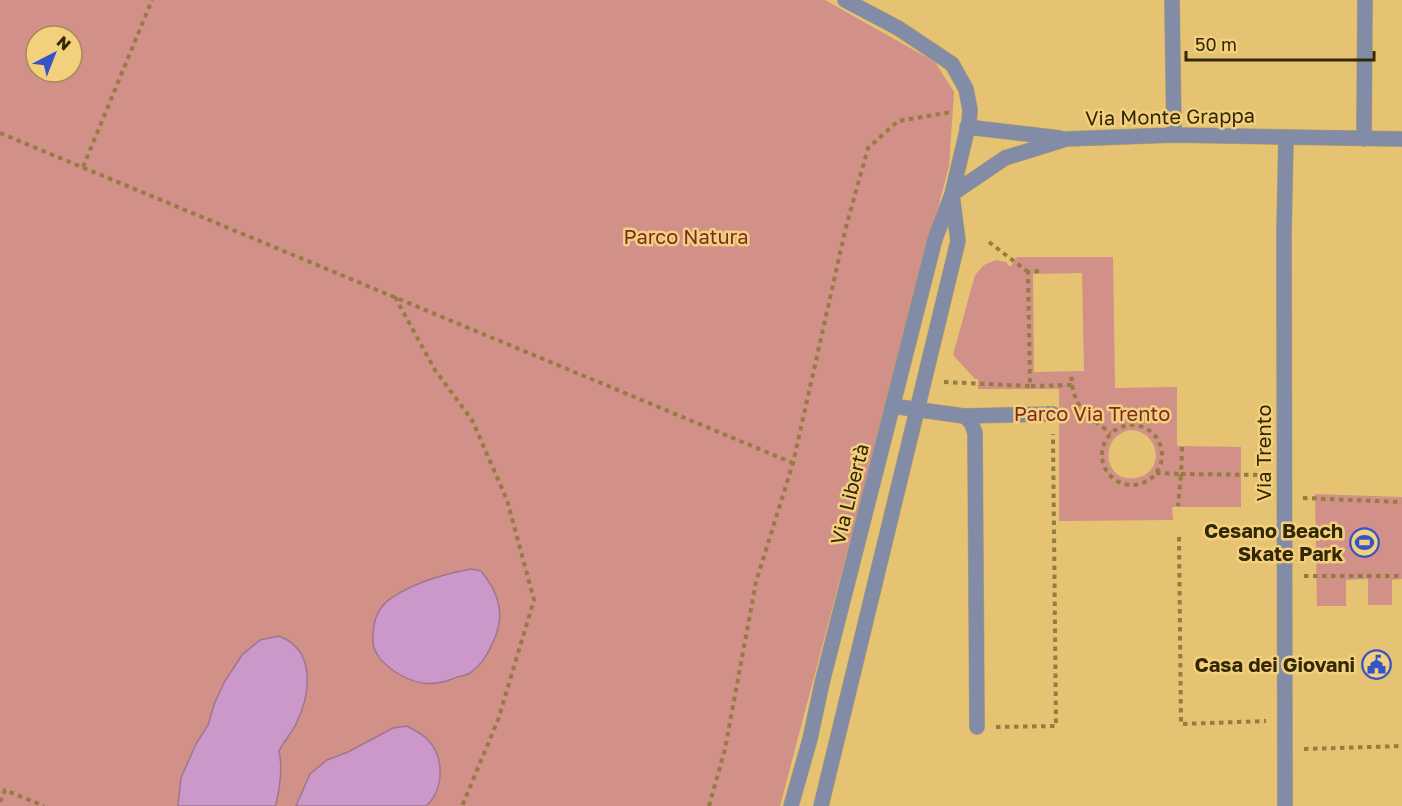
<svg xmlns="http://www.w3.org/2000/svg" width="1402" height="806" font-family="'Golos Text',sans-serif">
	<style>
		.green { fill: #d19088; fill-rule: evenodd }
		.water { fill: #cb98c9; stroke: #9e768e; stroke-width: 1.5 }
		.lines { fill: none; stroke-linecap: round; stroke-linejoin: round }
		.minor-casing { stroke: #c2a45c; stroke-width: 16 }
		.path { stroke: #957c40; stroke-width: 4; stroke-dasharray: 4.5 4.5; stroke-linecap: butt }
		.minor { stroke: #828ca6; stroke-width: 15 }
		.labels { text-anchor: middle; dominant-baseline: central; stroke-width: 5; stroke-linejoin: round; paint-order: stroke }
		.street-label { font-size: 20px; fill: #342703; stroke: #f2d07e }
		.park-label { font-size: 20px; fill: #7e2a24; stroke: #f2d07e }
		.poi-label { font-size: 20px; font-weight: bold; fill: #342703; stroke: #f2d07e; text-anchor: end }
	</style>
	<rect width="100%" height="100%" fill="#e5c372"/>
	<!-- green -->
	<path class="green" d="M0,0h825l110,62 19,30 -5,74 -169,640h-354c23,-20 14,-43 2,-66 -25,4 -81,7 -101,20 -13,9 -26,31 -31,46h-21c5,-15 8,-39 4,-55l19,-30 10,-38 -66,-28 -17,26 -10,21 -7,23 -12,19 -15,34 -3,28h-178zM36,36h36v36h-36zM471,569l15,88c-31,32 -63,35 -99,9l-12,-45c3,-8 6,-15 12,-20 16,-15 62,-28 84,-32z
		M1017,257h96l2,131 62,-1v59l64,1v60h-69l1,13 -114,1v-132h-81v-10h-3l-22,-24 22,-80 9,-10 12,-5 10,2 4,5zM1082,273l2,98 -50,1 -1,-98zM1129,430c32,0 37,44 6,48 -30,5 -38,-40 -6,-48z
		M1315,494l87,3v82l-10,1v25h-24v-26l-22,1v26h-29z"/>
	<!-- water -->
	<path class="water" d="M471,569l10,2c18,22 25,44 12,71 -5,12 -13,25 -25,32 -4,2 -9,2 -13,4 -24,10 -43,6 -64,-9 -7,-6 -14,-12 -17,-21 -2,-7 -1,-16 0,-22 1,-10 8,-22 16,-27 23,-16 54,-25 81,-30z
		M279,636c37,14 32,57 17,88 -5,10 -12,17 -17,27 4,17 1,36 -3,53l-1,2h-97l3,-28 15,-34 12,-19 7,-23 10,-21 17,-26 18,-15z
		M407,726c7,4 16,8 21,14 17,18 16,50 -2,66h-130l14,-32 17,-14 21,-8 45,-24z"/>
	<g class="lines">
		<defs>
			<path id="minor" d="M1172,0l2,135
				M967,127l93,11
				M1364,139l1,-139
				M892,406l72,10 7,6 4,11 2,294
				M964,416l89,-2
				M791,806l19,-67 12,-56 113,-444 17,-45 17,-72 1,-12 -4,-21 -14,-25 -54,-36 -53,-28
				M821,806l137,-565 -6,-47 53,-36 61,-19 108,-4 228,4
				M1285,806l-1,-573 2,-96"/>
		</defs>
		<!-- minor casing -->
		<use href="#minor" class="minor-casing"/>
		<!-- path -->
		<path class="path" d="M0,133l793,330
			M83,167l69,-167
			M989,242l39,30
			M1039,271l-11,1 2,114 42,-1 -1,-13
			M395,297l40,73 37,50 35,80 27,100 -36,120 -36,86
			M944,382l86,4
			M1072,385c5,27 18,33 39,48
			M1102 455a30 30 0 1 1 60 0a30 30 0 1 1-60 0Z
			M1182,447l-1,27 84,1
			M1156,473l25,1 -3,32
			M1303,498l99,4
			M1179,537l2,187 85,-3
			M1304,576h98
			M996,727l60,-1 -3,-292
			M1304,749l98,-3
			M0,802l5,-12 39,16
			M709,806l16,-57 31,-167 37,-119 53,-236 22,-79 30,-27 54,-9"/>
		<!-- minor -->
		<use href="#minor" class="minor"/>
	</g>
	<!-- icons -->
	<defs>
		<symbol id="stadium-ring" viewBox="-11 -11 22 22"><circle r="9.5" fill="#f2d07e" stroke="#3554c5" stroke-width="1.5"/><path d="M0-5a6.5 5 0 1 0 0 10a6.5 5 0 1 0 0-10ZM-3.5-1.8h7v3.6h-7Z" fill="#3554c5"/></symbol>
		<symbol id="civic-ring" viewBox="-11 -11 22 22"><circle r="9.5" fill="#f2d07e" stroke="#3554c5" stroke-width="1.5"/><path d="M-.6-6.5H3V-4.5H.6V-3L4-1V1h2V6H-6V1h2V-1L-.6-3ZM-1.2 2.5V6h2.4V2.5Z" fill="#3554c5"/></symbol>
	</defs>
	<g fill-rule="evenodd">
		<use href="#stadium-ring" x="1348" y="526" width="33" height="33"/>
		<use href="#civic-ring" x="1360" y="648" width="33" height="33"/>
	</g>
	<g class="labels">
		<!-- street labels -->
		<g class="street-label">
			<text transform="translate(1170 116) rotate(-1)">Via Monte Grappa</text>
			<text transform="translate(1263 453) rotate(-90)">Via Trento</text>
			<text transform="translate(849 494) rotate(-76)">Via Libertà</text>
		</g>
		<!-- park labels -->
		<g class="park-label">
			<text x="686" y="236">Parco Natura</text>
			<text x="1092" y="413">Parco Via Trento</text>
		</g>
		<!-- poi labels -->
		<g class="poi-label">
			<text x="1343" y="530">Cesano Beach<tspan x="1343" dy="23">Skate Park</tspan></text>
			<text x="1355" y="664">Casa dei Giovani</text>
		</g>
	</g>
	<!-- north arrow -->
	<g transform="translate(54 54) rotate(42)"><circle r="28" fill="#f2d07e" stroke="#a68c4d" stroke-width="1.5"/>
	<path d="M0-4.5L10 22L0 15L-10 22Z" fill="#3554c5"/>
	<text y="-9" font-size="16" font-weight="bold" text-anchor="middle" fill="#342703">N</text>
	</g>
	<!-- scale -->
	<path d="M1186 51v9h188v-9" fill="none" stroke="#342703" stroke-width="3"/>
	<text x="1195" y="51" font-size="18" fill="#342703" stroke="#f2d07e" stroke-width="4.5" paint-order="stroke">50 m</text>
</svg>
